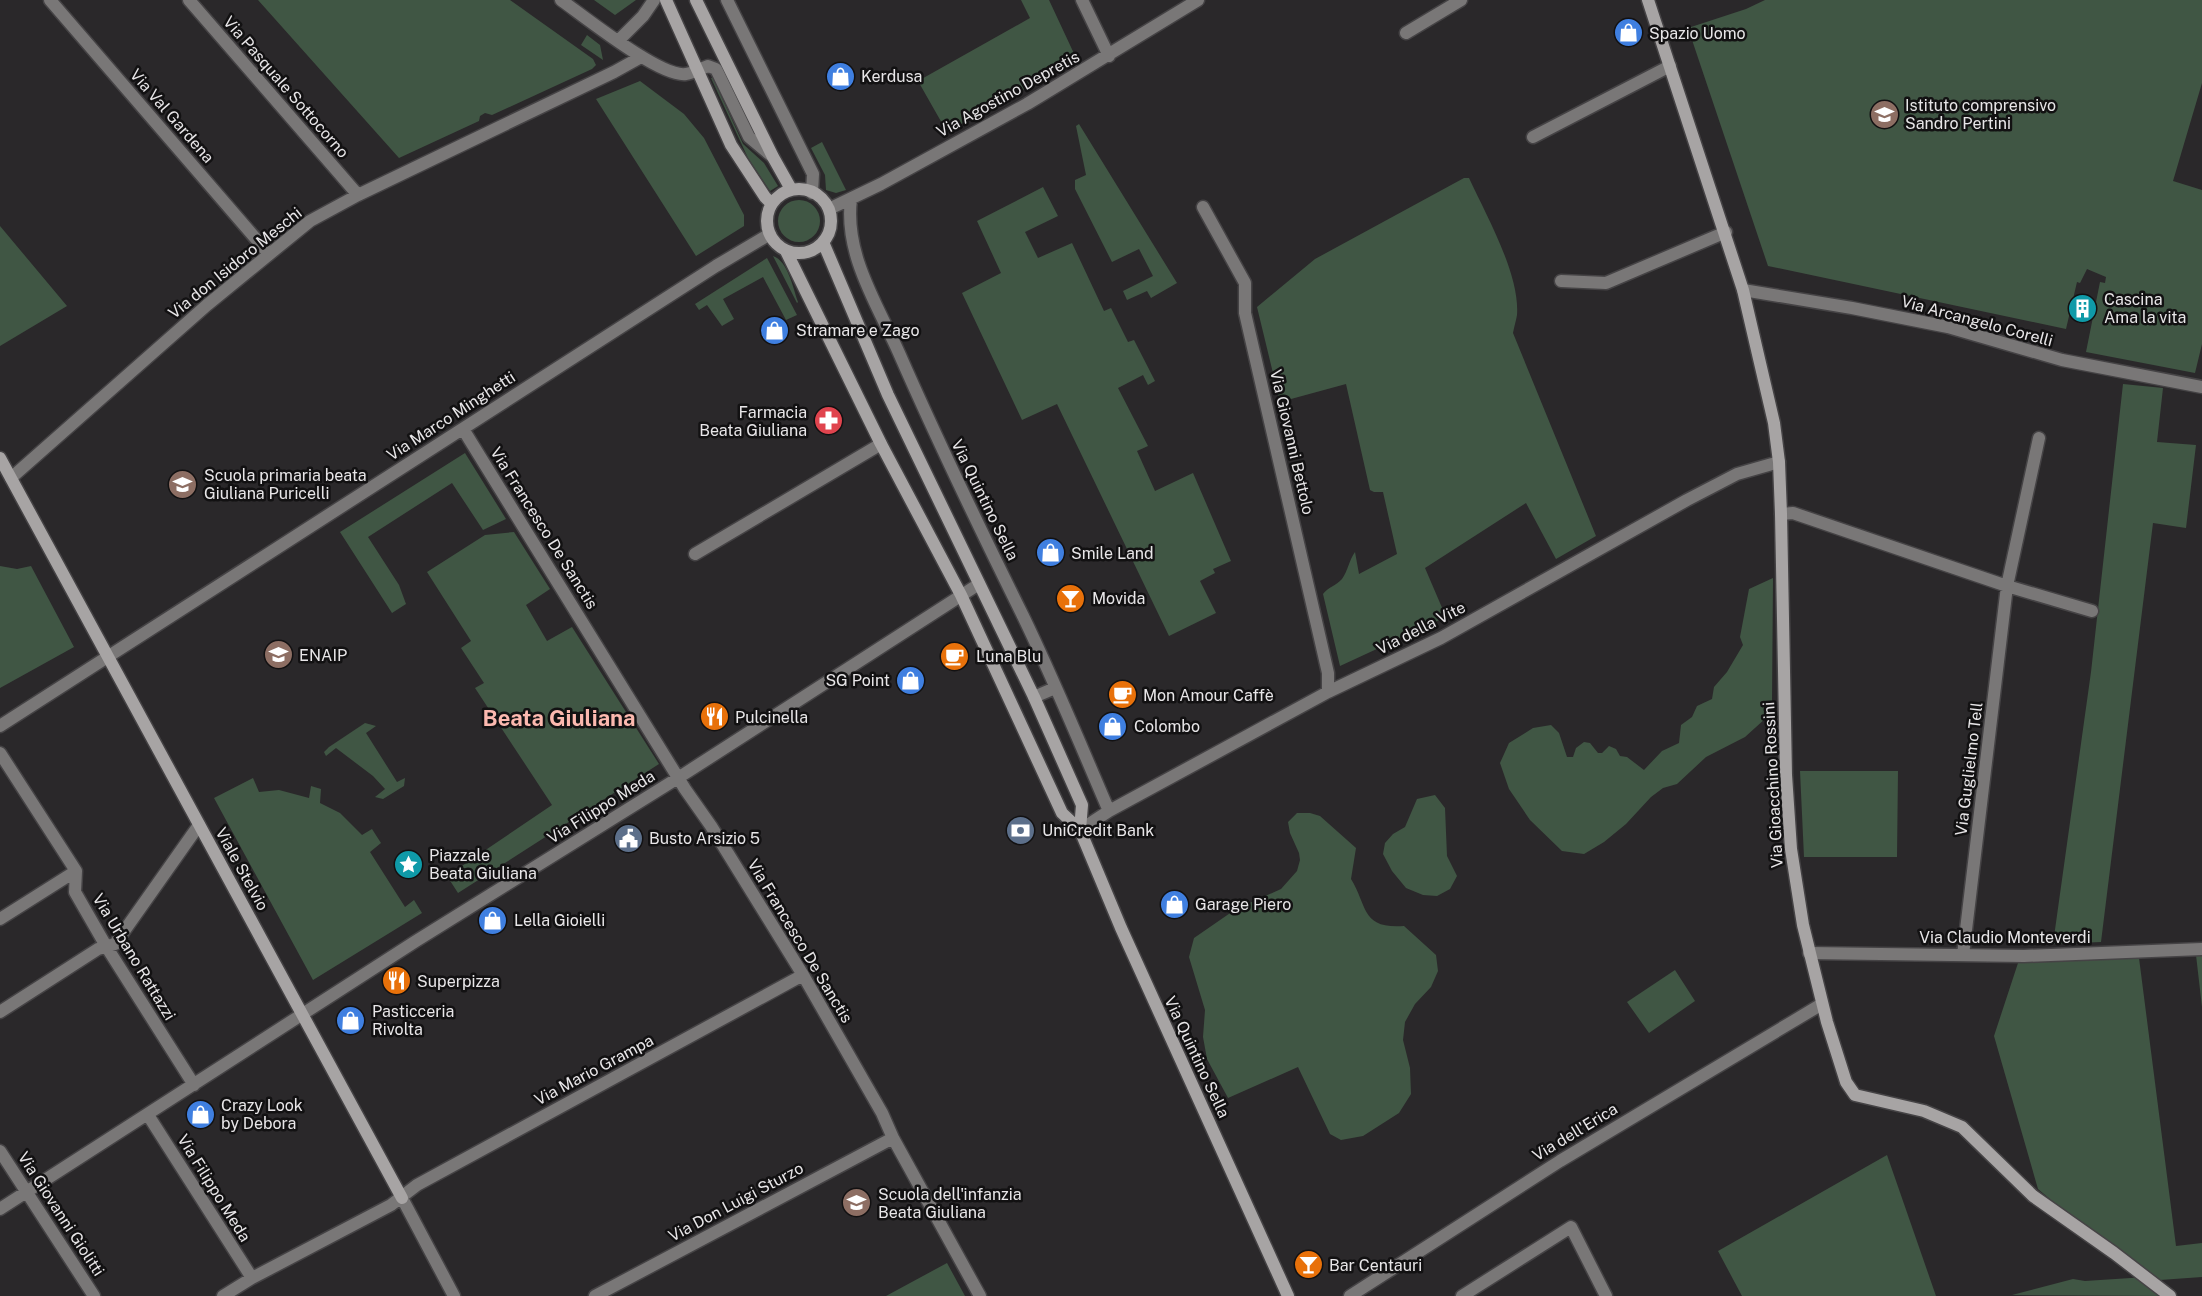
<svg xmlns="http://www.w3.org/2000/svg" width="2202" height="1296" font-family="'Public Sans',sans-serif">
	<style>
		.green { fill: #405644 }
		.lines { fill: none; stroke-linecap: round; stroke-linejoin: round }
		.street-casing { stroke: #454345; stroke-width: 15 }
		.secondary-casing { stroke: #454345; stroke-width: 15 }
		.street { stroke: #797777; stroke-width: 12 }
		.secondary { stroke: #a7a4a4; stroke-width: 12 }
		.labels { text-anchor: middle; dominant-baseline: central; stroke-width: 5; stroke-linejoin: round; paint-order: stroke }
		.poi-label { font-size: 16px; fill: #e8e6e8; stroke: #121112; text-anchor: start }
		.street-label { font-size: 16px; fill: #e8e6e8; stroke: #121112 }
		.district-label { font-size: 22px; font-weight: bold; fill: #fcb9af; stroke: #121112 }
	</style>
	<rect width="100%" height="100%" fill="#2a282a"/>
	<!-- green -->
	<path class="green" d="M258,0h252l83,59 3,6 -4,4 -100,46 -7,-2 -5,3 -1,5 -80,37z
		M594,0h42l-21,15z
		M1021,0h28l28,60 -130,72 -29,-51 112,-63z
		M1765,0h437v83l-29,98 29,9v154l-7,29 -109,-21 14,-70 5,1 1,-6 -19,-8 -7,14 -3,-1 -11,47 -298,-63 -80,-238 58,-19z
		M587,35l13,10 3,15 -22,-15z
		M711,78h2l30,66 21,19 14,23 -8,5 -22,-33z
		M640,81l44,33 20,24 40,77v11l-48,30 -100,-157z
		M1079,124l98,159 -26,15 -4,-7 -20,9 -4,-9 30,-15 -14,-27 -27,13 -37,-73v-9l11,-5 -10,-49z
		M822,142l24,48 -10,3 -10,-3 -1,-15 -14,-27z
		M1464,178h5c17,37 51,96 48,137 -1,6 -3,12 -4,18l83,203 -40,23 -30,-56 -101,65 21,49 -106,49 -17,-72c5,-7 13,-8 19,-15 6,-8 7,-19 13,-27l4,22 38,-20 -14,-62h-9l-4,-2 -24,-106 -66,18 -23,-95 58,-48z
		M1043,187l15,29 -33,16 13,26 34,-15 32,68 7,-3 17,34 6,-2 21,41 -7,4 -5,-10 -25,13 30,58 -11,5 18,40 38,-18 38,88 -18,8 2,4 -15,8 16,32 -47,23 -112,-232 -35,16 -60,-127 39,-20 -24,-52z
		M778 221a21 21 0 1 1 42 0a21 21 0 1 1-42 0Z
		M0,226l67,80 -67,40z
		M773,256c15,5 20,32 25,46l-1,1z
		M767,258l30,57 -11,5 -23,-43 -40,22 11,20 -12,7 -15,-21 -8,5 -4,-6z
		M2123,384l40,4 -6,54 39,3 -10,83 -33,-5 -52,419 -48,2 38,-272z
		M465,453l41,66 -23,11 -31,-47 -84,54 31,48 7,19 -14,9 -52,-81z
		M514,532l36,57 -24,16 21,36 25,-14 87,137 -201,129 -11,-17 105,-71 -77,-117 9,-5 -23,-35 10,-7 -44,-69 58,-37z
		M0,566l17,3 14,-3 43,81 -74,41z
		M1773,578l-1,124 -6,16 -21,19 -39,20 -29,27 -14,4 -12,9 -25,27 -22,18 -20,12 -22,-3 -32,-31 -21,-31 -9,-26 9,-20 24,-15 18,-3 8,8 8,24h6l3,-9 8,-6 6,1 8,10h4l7,-7 7,3 4,7 7,1 17,13 18,-19 17,-8 2,-18 11,-8 5,-11 15,-7 2,-12 13,-15 16,-27 -3,-8 9,-48z
		M365,723l11,3 -10,7 31,49 8,-4 -1,8 -21,13 -8,-2 10,-8 -12,-13 -37,-28 -10,8 -2,-4 5,-5z
		M1800,771h98l-1,86h-93z
		M253,778l6,14 20,-2 30,8 2,-12 10,3 -1,14 20,10 22,22 10,-6 9,14 -11,9 35,55 9,-7 8,13 -109,67 -99,-182z
		M1435,795l10,13 2,48 10,20 -7,13 -13,7 -14,-1 -17,-7 -14,-17 -9,-17 2,-11 8,-9 12,-7 12,-28z
		M1297,813h13l10,3 36,32 -5,31c17,28 10,50 53,47l32,29 2,16 -7,16 -16,17 -10,18 -2,18 7,28 1,26 -12,19 -36,23 -22,4 -11,-6 -32,-67 -70,31 -21,-39 -4,-22 2,-27 -16,-53 5,-19 42,-29 45,-20 16,-18 3,-11 -1,-7 -9,-20 -2,-11z
		M2202,954v53l-6,-52z
		M2139,958l37,288 26,-3v34l-42,3 -45,-32 -1,5 -76,-64 -44,-153 25,-76z
		M1675,970l20,31 -46,32 -22,-31z
		M1887,1155l49,141h-194l-24,-45z
		M947,1263l18,33h-79z
		M2146,1277l25,19 -159,-1 61,-16 12,2z"/>
	<g class="lines">
		<defs>
			<path id="street" d="M50,0l219,254
				M189,0l169,195
				M561,0c24,17 100,78 125,74 8,-1 16,-6 22,-8l8,3 33,68 24,20
				M727,0l86,174 -1,19
				M1082,0l27,56
				M1406,33l55,-33
				M619,40l24,-24 11,-16
				M1533,137l137,-71
				M851,199c-7,55 26,105 48,154 39,89 81,176 124,263 31,64 58,130 86,195
				M1203,207l42,76v30l83,360v19
				M829,209l52,-25 146,-80 171,-104
				M1561,281l45,2 120,-51
				M1743,290l109,18 96,19 114,33 140,27
				M463,429l222,360 26,37 92,149 79,138 11,25 87,158
				M11,478l196,-173 103,-84 48,-26 256,-123 27,-15
				M1781,514l12,-1 214,73 85,25
				M695,554l186,-110
				M1034,697l21,-9
				M0,726l716,-460 54,-32
				M0,753l76,118 -1,21 31,54 88,139
				M1080,830l29,-19 219,-119 113,-54 246,-138 50,-26 42,-12
				M0,919l76,-48
				M1809,953l215,3 178,-7
				M1963,955l44,-369 32,-148
				M0,1012l98,-63 17,-5 84,-119
				M148,1115l104,163
				M0,1151l94,145
				M402,1198l52,98
				M0,1209l416,-268 262,-163 301,-194
				M223,1296l29,-18 139,-73 26,-20 386,-210
				M595,1296l298,-158
				M1350,1296l210,-135 262,-157
				M1462,1296l109,-69 35,69"/>
			<path id="secondary" d="M666,0l65,145 34,52 7,7
				M696,0l77,157 18,32
				M1648,0l95,290 31,133 5,39 2,52 5,261 5,74 12,76 24,97 19,60 9,13 69,16 38,16 71,69 81,57 56,43
				M767 221a32 32 0 1 1 64 0a32 32 0 1 1-64 0Z
				M823,242l65,153 146,302 48,108 -2,25
				M786,251l95,193 80,151 101,218 18,17 41,98 167,368
				M0,458l402,740"/>
		</defs>
		<!-- street casing -->
		<use href="#street" class="street-casing"/>
		<!-- secondary casing -->
		<use href="#secondary" class="secondary-casing"/>
		<!-- street -->
		<use href="#street" class="street"/>
		<!-- secondary -->
		<use href="#secondary" class="secondary"/>
	</g>
	<!-- icons -->
	<defs>
		<symbol id="shop-disc" viewBox="-11 -11 22 22"><circle r="9.5" fill="#3f7fe0" stroke="#121112"/><path d="M-5-2.5h2.3a2.7 3.5 0 0 1 5.4 0H5L5.5 6h-11ZM-1.5-2.5h3a1.5 2.3 0 0 0-3 0Z" fill="#fff"/></symbol>
		<symbol id="school-disc" viewBox="-11 -11 22 22"><circle r="9.5" fill="#8d6e63" stroke="#121112"/><path d="M0-5L7-2L0 1L-7-2ZM-4 1L0 2.5L4 1V4Q0 6-4 4Z" fill="#fff"/></symbol>
		<symbol id="building-disc" viewBox="-11 -11 22 22"><circle r="9.5" fill="#0f9aa8" stroke="#121112"/><path d="M-4-6H4V6H1V3H-1V6H-4ZM-2.5-4.3h1.7v1.8h-1.7ZM.8-4.3h1.7v1.8H.8ZM-2.5-1h1.7V.8h-1.7ZM.8-1h1.7V.8H.8Z" fill="#fff"/></symbol>
		<symbol id="pharmacy-disc" viewBox="-11 -11 22 22"><circle r="9.5" fill="#e0444e" stroke="#121112"/><path d="M-2-6h4v4h4v4h-4v4h-4v-4h-4v-4h4Z" fill="#fff"/></symbol>
		<symbol id="bar-disc" viewBox="-11 -11 22 22"><circle r="9.5" fill="#e8710a" stroke="#121112"/><path d="M-6-5H6L.8 .8V4.5H3.5V6h-7V4.5H-.8V.8Z" fill="#fff"/></symbol>
		<symbol id="cafe-disc" viewBox="-11 -11 22 22"><circle r="9.5" fill="#e8710a" stroke="#121112"/><path d="M-5.5-4.5H6V0H3Q3 3.5 0 3.5H-2.5Q-5.5 3.5-5.5 0ZM3-3.2v2h1.7v-2ZM-6 4.5H4V6H-6Z" fill="#fff"/></symbol>
		<symbol id="restaurant-disc" viewBox="-11 -11 22 22"><circle r="9.5" fill="#e8710a" stroke="#121112"/><path d="M-5-6h1v4h1v-4h1v4h1v-4h1v5L-1.5 .5V6h-2V.5L-5-1ZM5-6V6H3V1.5H1.5Q1.5-4 5-6Z" fill="#fff"/></symbol>
		<symbol id="bank-disc" viewBox="-11 -11 22 22"><circle r="9.5" fill="#5c6f8a" stroke="#121112"/><path d="M-6-4H6V4H-6ZM0-2.3a2.3 2.3 0 1 0 0 4.6a2.3 2.3 0 1 0 0-4.6Z" fill="#fff"/></symbol>
		<symbol id="civic-disc" viewBox="-11 -11 22 22"><circle r="9.5" fill="#5c6f8a" stroke="#121112"/><path d="M-.6-6.5H3V-4.5H.6V-3L4-1V1h2V6H-6V1h2V-1L-.6-3ZM-1.2 2.5V6h2.4V2.5Z" fill="#fff"/></symbol>
		<symbol id="sight-disc" viewBox="-11 -11 22 22"><circle r="9.5" fill="#0f9aa8" stroke="#121112"/><path d="M0-6L1.8-2.2L6-1.7L2.9 1.2L3.7 5.4L0 3.3L-3.7 5.4L-2.9 1.2L-6-1.7L-1.8-2.2Z" fill="#fff"/></symbol>
	</defs>
	<g fill-rule="evenodd">
		<use href="#shop-disc" x="1612" y="16" width="33" height="33"/>
		<use href="#shop-disc" x="824" y="60" width="33" height="33"/>
		<use href="#school-disc" x="1868" y="98" width="33" height="33"/>
		<use href="#building-disc" x="2066" y="292" width="33" height="33"/>
		<use href="#shop-disc" x="758" y="314" width="33" height="33"/>
		<use href="#pharmacy-disc" x="812" y="404" width="33" height="33"/>
		<use href="#school-disc" x="166" y="468" width="33" height="33"/>
		<use href="#shop-disc" x="1034" y="536" width="33" height="33"/>
		<use href="#bar-disc" x="1054" y="582" width="33" height="33"/>
		<use href="#school-disc" x="262" y="638" width="33" height="33"/>
		<use href="#cafe-disc" x="938" y="640" width="33" height="33"/>
		<use href="#shop-disc" x="894" y="664" width="33" height="33"/>
		<use href="#cafe-disc" x="1106" y="678" width="33" height="33"/>
		<use href="#restaurant-disc" x="698" y="700" width="33" height="33"/>
		<use href="#shop-disc" x="1096" y="710" width="33" height="33"/>
		<use href="#bank-disc" x="1004" y="814" width="33" height="33"/>
		<use href="#civic-disc" x="612" y="822" width="33" height="33"/>
		<use href="#sight-disc" x="392" y="848" width="33" height="33"/>
		<use href="#shop-disc" x="1158" y="888" width="33" height="33"/>
		<use href="#shop-disc" x="476" y="904" width="33" height="33"/>
		<use href="#restaurant-disc" x="380" y="964" width="33" height="33"/>
		<use href="#shop-disc" x="334" y="1004" width="33" height="33"/>
		<use href="#shop-disc" x="184" y="1098" width="33" height="33"/>
		<use href="#school-disc" x="840" y="1186" width="33" height="33"/>
		<use href="#bar-disc" x="1292" y="1248" width="33" height="33"/>
	</g>
	<g class="labels">
		<!-- poi labels -->
		<g class="poi-label">
			<text x="1649" y="33">Spazio Uomo</text>
			<text x="861" y="76">Kerdusa</text>
			<text x="1905" y="105">Istituto comprensivo<tspan x="1905" dy="18">Sandro Pertini</tspan></text>
			<text x="2104" y="299">Cascina<tspan x="2104" dy="18">Ama la vita</tspan></text>
			<text x="796" y="330">Stramare e Zago</text>
			<text x="807" y="412" text-anchor="end">Farmacia<tspan x="807" dy="18">Beata Giuliana</tspan></text>
			<text x="204" y="475">Scuola primaria beata<tspan x="204" dy="18">Giuliana Puricelli</tspan></text>
			<text x="1071" y="553">Smile Land</text>
			<text x="1092" y="598">Movida</text>
			<text x="299" y="655">ENAIP</text>
			<text x="976" y="656">Luna Blu</text>
			<text x="890" y="680" text-anchor="end">SG Point</text>
			<text x="1143" y="695">Mon Amour Caffè</text>
			<text x="735" y="717">Pulcinella</text>
			<text x="1134" y="726">Colombo</text>
			<text x="1042" y="830">UniCredit Bank</text>
			<text x="649" y="838">Busto Arsizio 5</text>
			<text x="429" y="855">Piazzale<tspan x="429" dy="18">Beata Giuliana</tspan></text>
			<text x="1195" y="904">Garage Piero</text>
			<text x="514" y="920">Lella Gioielli</text>
			<text x="417" y="981">Superpizza</text>
			<text x="372" y="1011">Pasticceria<tspan x="372" dy="18">Rivolta</tspan></text>
			<text x="221" y="1105">Crazy Look<tspan x="221" dy="18">by Debora</tspan></text>
			<text x="878" y="1194">Scuola dell'infanzia<tspan x="878" dy="18">Beata Giuliana</tspan></text>
			<text x="1329" y="1265">Bar Centauri</text>
		</g>
		<!-- street labels -->
		<g class="street-label">
			<text transform="translate(286 87) rotate(49)">Via Pasquale Sottocorno</text>
			<text transform="translate(1008 94) rotate(-29)">Via Agostino Depretis</text>
			<text transform="translate(172 116) rotate(49)">Via Val Gardena</text>
			<text transform="translate(235 263) rotate(-39)">Via don Isidoro Meschi</text>
			<text transform="translate(1977 321) rotate(15)">Via Arcangelo Corelli</text>
			<text transform="translate(451 416) rotate(-33)">Via Marco Minghetti</text>
			<text transform="translate(1292 442) rotate(77)">Via Giovanni Bettolo</text>
			<text transform="translate(985 500) rotate(64)">Via Quintino Sella</text>
			<text transform="translate(544 528) rotate(58)">Via Francesco De Sanctis</text>
			<text transform="translate(1421 628) rotate(-27)">Via della Vite</text>
			<text transform="translate(1969 769) rotate(-83)">Via Guglielmo Tell</text>
			<text transform="translate(1773 785) rotate(-93)">Via Gioacchino Rossini</text>
			<text transform="translate(601 807) rotate(-32)">Via Filippo Meda</text>
			<text transform="translate(242 869) rotate(61)">Viale Stelvio</text>
			<text x="2005" y="937">Via Claudio Monteverdi</text>
			<text transform="translate(800 941) rotate(59)">Via Francesco De Sanctis</text>
			<text transform="translate(134 957) rotate(59)">Via Urbano Rattazzi</text>
			<text transform="translate(1197 1057) rotate(65)">Via Quintino Sella</text>
			<text transform="translate(594 1070) rotate(-28)">Via Mario Grampa</text>
			<text transform="translate(1575 1132) rotate(-31)">Via dell'Erica</text>
			<text transform="translate(214 1188) rotate(58)">Via Filippo Meda</text>
			<text transform="translate(736 1202) rotate(-28)">Via Don Luigi Sturzo</text>
			<text transform="translate(61 1214) rotate(57)">Via Giovanni Giolitti</text>
		</g>
		<!-- district labels -->
		<g class="district-label">
			<text x="559" y="718">Beata Giuliana</text>
		</g>
	</g>
</svg>
